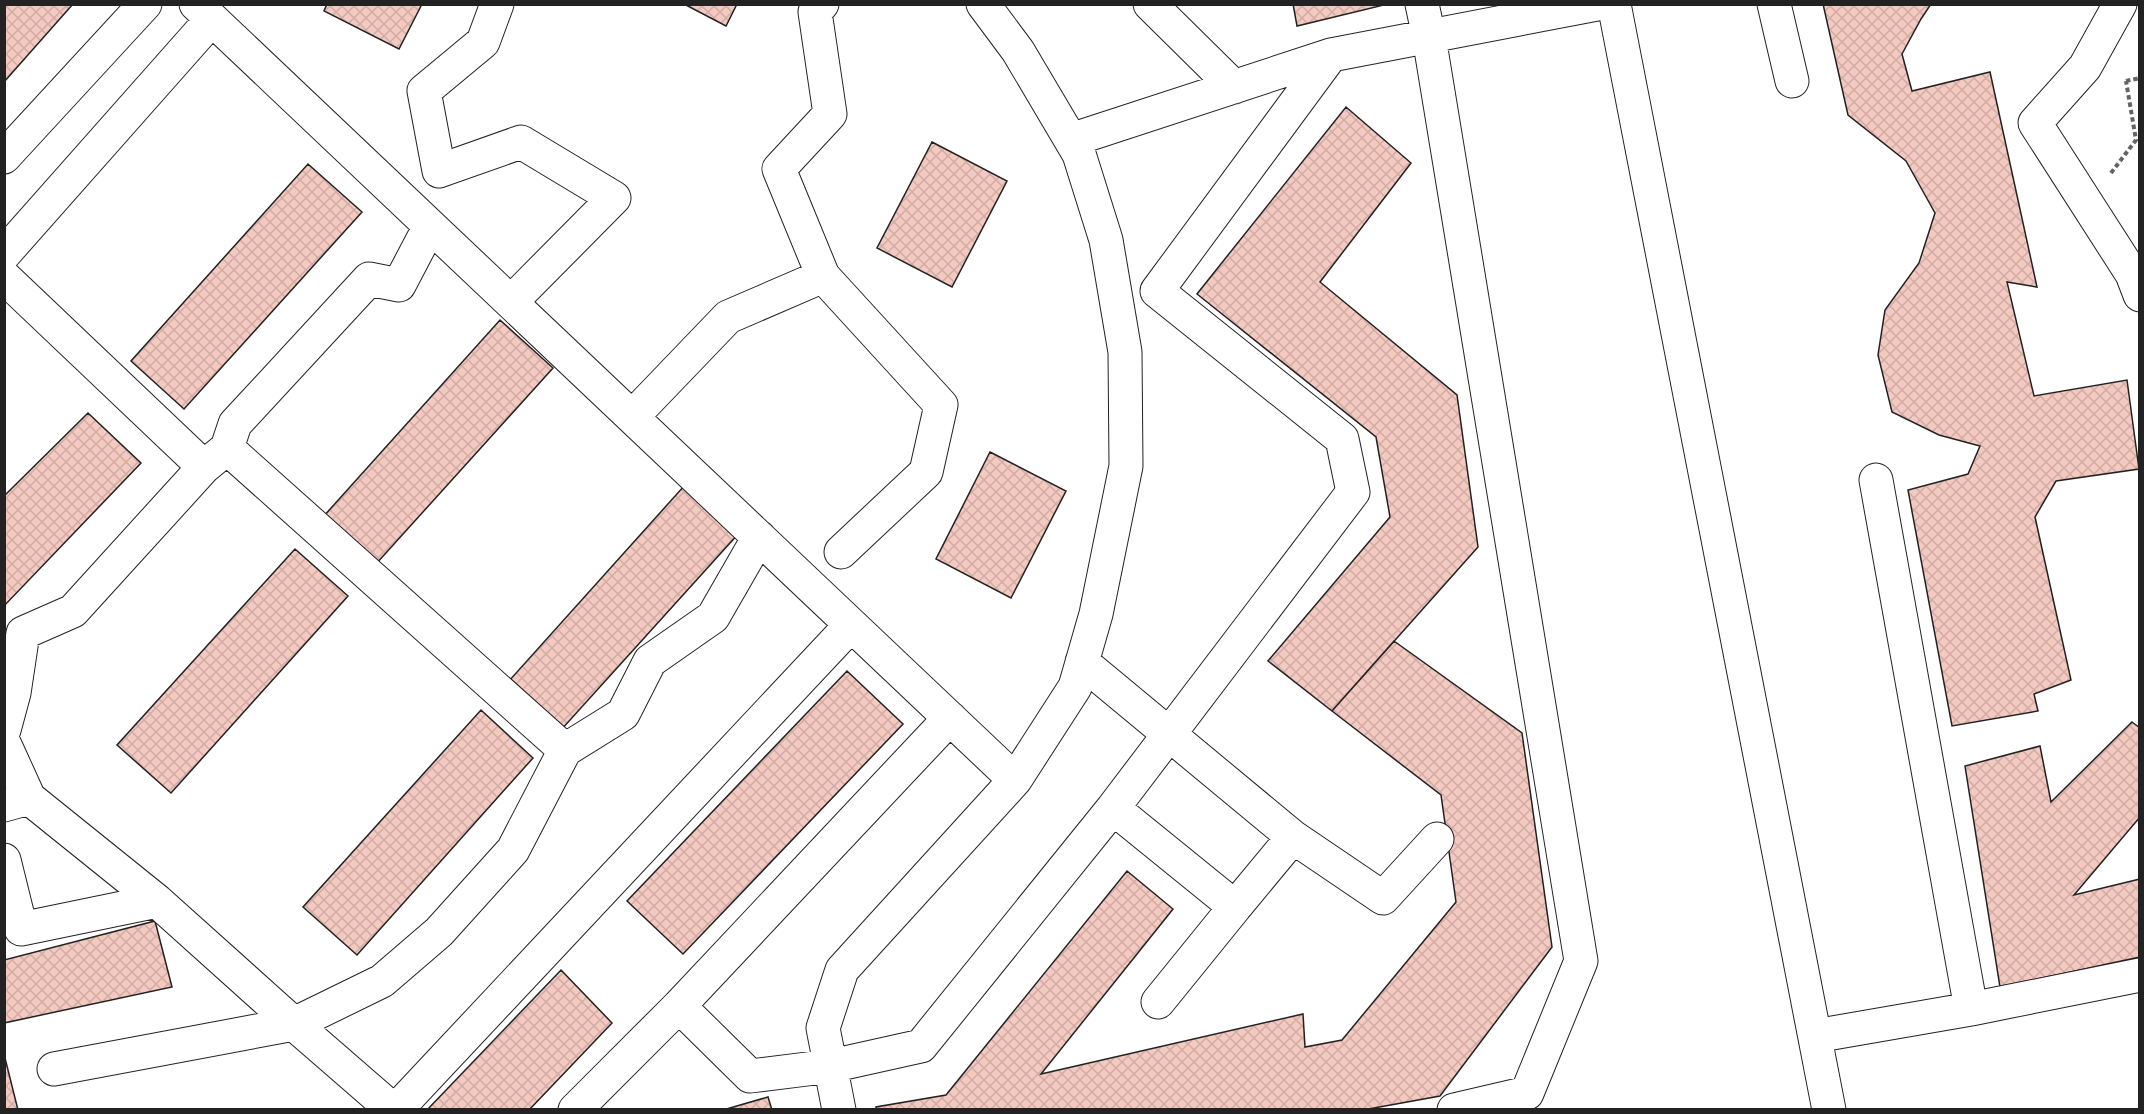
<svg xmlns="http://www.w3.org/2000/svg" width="2144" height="1114" font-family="'Zilla Slab',serif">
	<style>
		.building { fill: url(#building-cross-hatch); stroke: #222; stroke-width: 1.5 }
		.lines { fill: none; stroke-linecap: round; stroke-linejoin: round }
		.minor-casing { stroke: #222; stroke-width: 35 }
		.path { stroke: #646464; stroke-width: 4; stroke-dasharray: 4.5 3; stroke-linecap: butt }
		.minor { stroke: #fff; stroke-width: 33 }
	</style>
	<defs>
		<pattern id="building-cross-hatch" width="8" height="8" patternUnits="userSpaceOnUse" patternTransform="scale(1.5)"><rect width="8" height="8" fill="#f3c9c0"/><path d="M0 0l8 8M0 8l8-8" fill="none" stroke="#d0aca5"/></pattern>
	</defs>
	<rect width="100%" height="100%" fill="#fff"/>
	<!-- building -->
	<path class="building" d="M4,4h69l-69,78z
		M327,4h95l-23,45 -75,-38z
		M684,4h53l-11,22z
		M1293,4h91v1l-87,21z
		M1823,4h108l-10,15 -19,35 10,37 78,-19 47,215 -30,-5 27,114 93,-16 12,89 -83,12 -21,36 36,163 -37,14 4,17 -86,15 -44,-236 60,-16 12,-28 -41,-11 -47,-23 -14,-57 7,-45 34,-47 16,-50 -29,-52 -58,-46z
		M1346,107l65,56 -91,119 137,113 21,152 -146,164 -64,-50 122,-144 -14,-80 -179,-143z
		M932,142l75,39 -55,106 -75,-39z
		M308,164l54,48 -178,197 -53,-48z
		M500,320l53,48 -177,196 -53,-47z
		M88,413l53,50 -137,143v-110z
		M990,452l76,39 -55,107 -75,-39z
		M685,485l54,48 -178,197 -53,-48z
		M295,549l53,47 -177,197 -54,-48z
		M1394,641l128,92 30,214 -112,149 -77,14h-487v-3l70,-12 181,-224 46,38 -132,165 262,-60 2,33 37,-7 114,-138 -15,-107 -109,-84z
		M847,671l56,53 -220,230 -56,-53z
		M481,710l52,48 -176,197 -54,-48z
		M2132,722l8,6v89l-66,78 66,-16v78l-140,30 -35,-221 75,-20 11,56z
		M155,921l17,66 -168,36v-63z
		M561,970l51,53 -83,87h-102z
		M4,1054l14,56h-14z
		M768,1097l4,13h-49z"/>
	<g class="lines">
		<defs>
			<path id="minor" d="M196,4l819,776
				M497,4l-14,38 -59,49 15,80 82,-29 93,56 -103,104
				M1150,4l84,83
				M1422,4l7,33 152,924 -54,132 -73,17
				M1614,4l215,1106
				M1774,4l18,77
				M2120,4l-35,63 -50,56 97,151 8,21
				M1071,140l260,-85
				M4,157l141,-153
				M4,254l208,-235
				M823,276l118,129 -15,67 -85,80
				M4,277l200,190 23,-19 338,302 58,-36 27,-53 63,-44 46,-80
				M632,417l96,-100 95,-41 -44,-107 51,-55 -15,-102 7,-8
				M227,448l8,-24 134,-145 30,6 31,-59
				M1876,480l95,529
				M1082,662l211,175
				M4,730l10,-37 9,-60 50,-22 131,-144
				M4,743l25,55
				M4,805l25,-7 128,103 137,123
				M1113,808l240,-316 -11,-53 -185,-148 174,-236 266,-51
				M4,860l17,69 136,-28
				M1235,907l58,-70 90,61 54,-59
				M679,1006l271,-288
				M1815,1036l156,-27 169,-34
				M54,1069l240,-45
				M393,1110l-99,-86 88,-43 57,-49 74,-82 52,-100
				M396,1110l455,-485
				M575,1110l104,-104 71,70 81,-10 90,-20 192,-238 122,99 -77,95
				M839,1110l-16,-82 19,-58 173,-190 60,-93 21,-73 30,-148 -1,-114 -19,-112 -27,-86 -61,-103 -35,-47"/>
		</defs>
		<!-- minor casing -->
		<use href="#minor" class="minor-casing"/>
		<!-- path -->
		<path class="path" d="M2126,81l14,-3
			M2111,173l25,-33 -10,-59"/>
		<!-- minor -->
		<use href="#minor" class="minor"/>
	</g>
	<!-- border -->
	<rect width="2144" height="1114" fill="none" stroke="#222222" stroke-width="12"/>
</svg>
